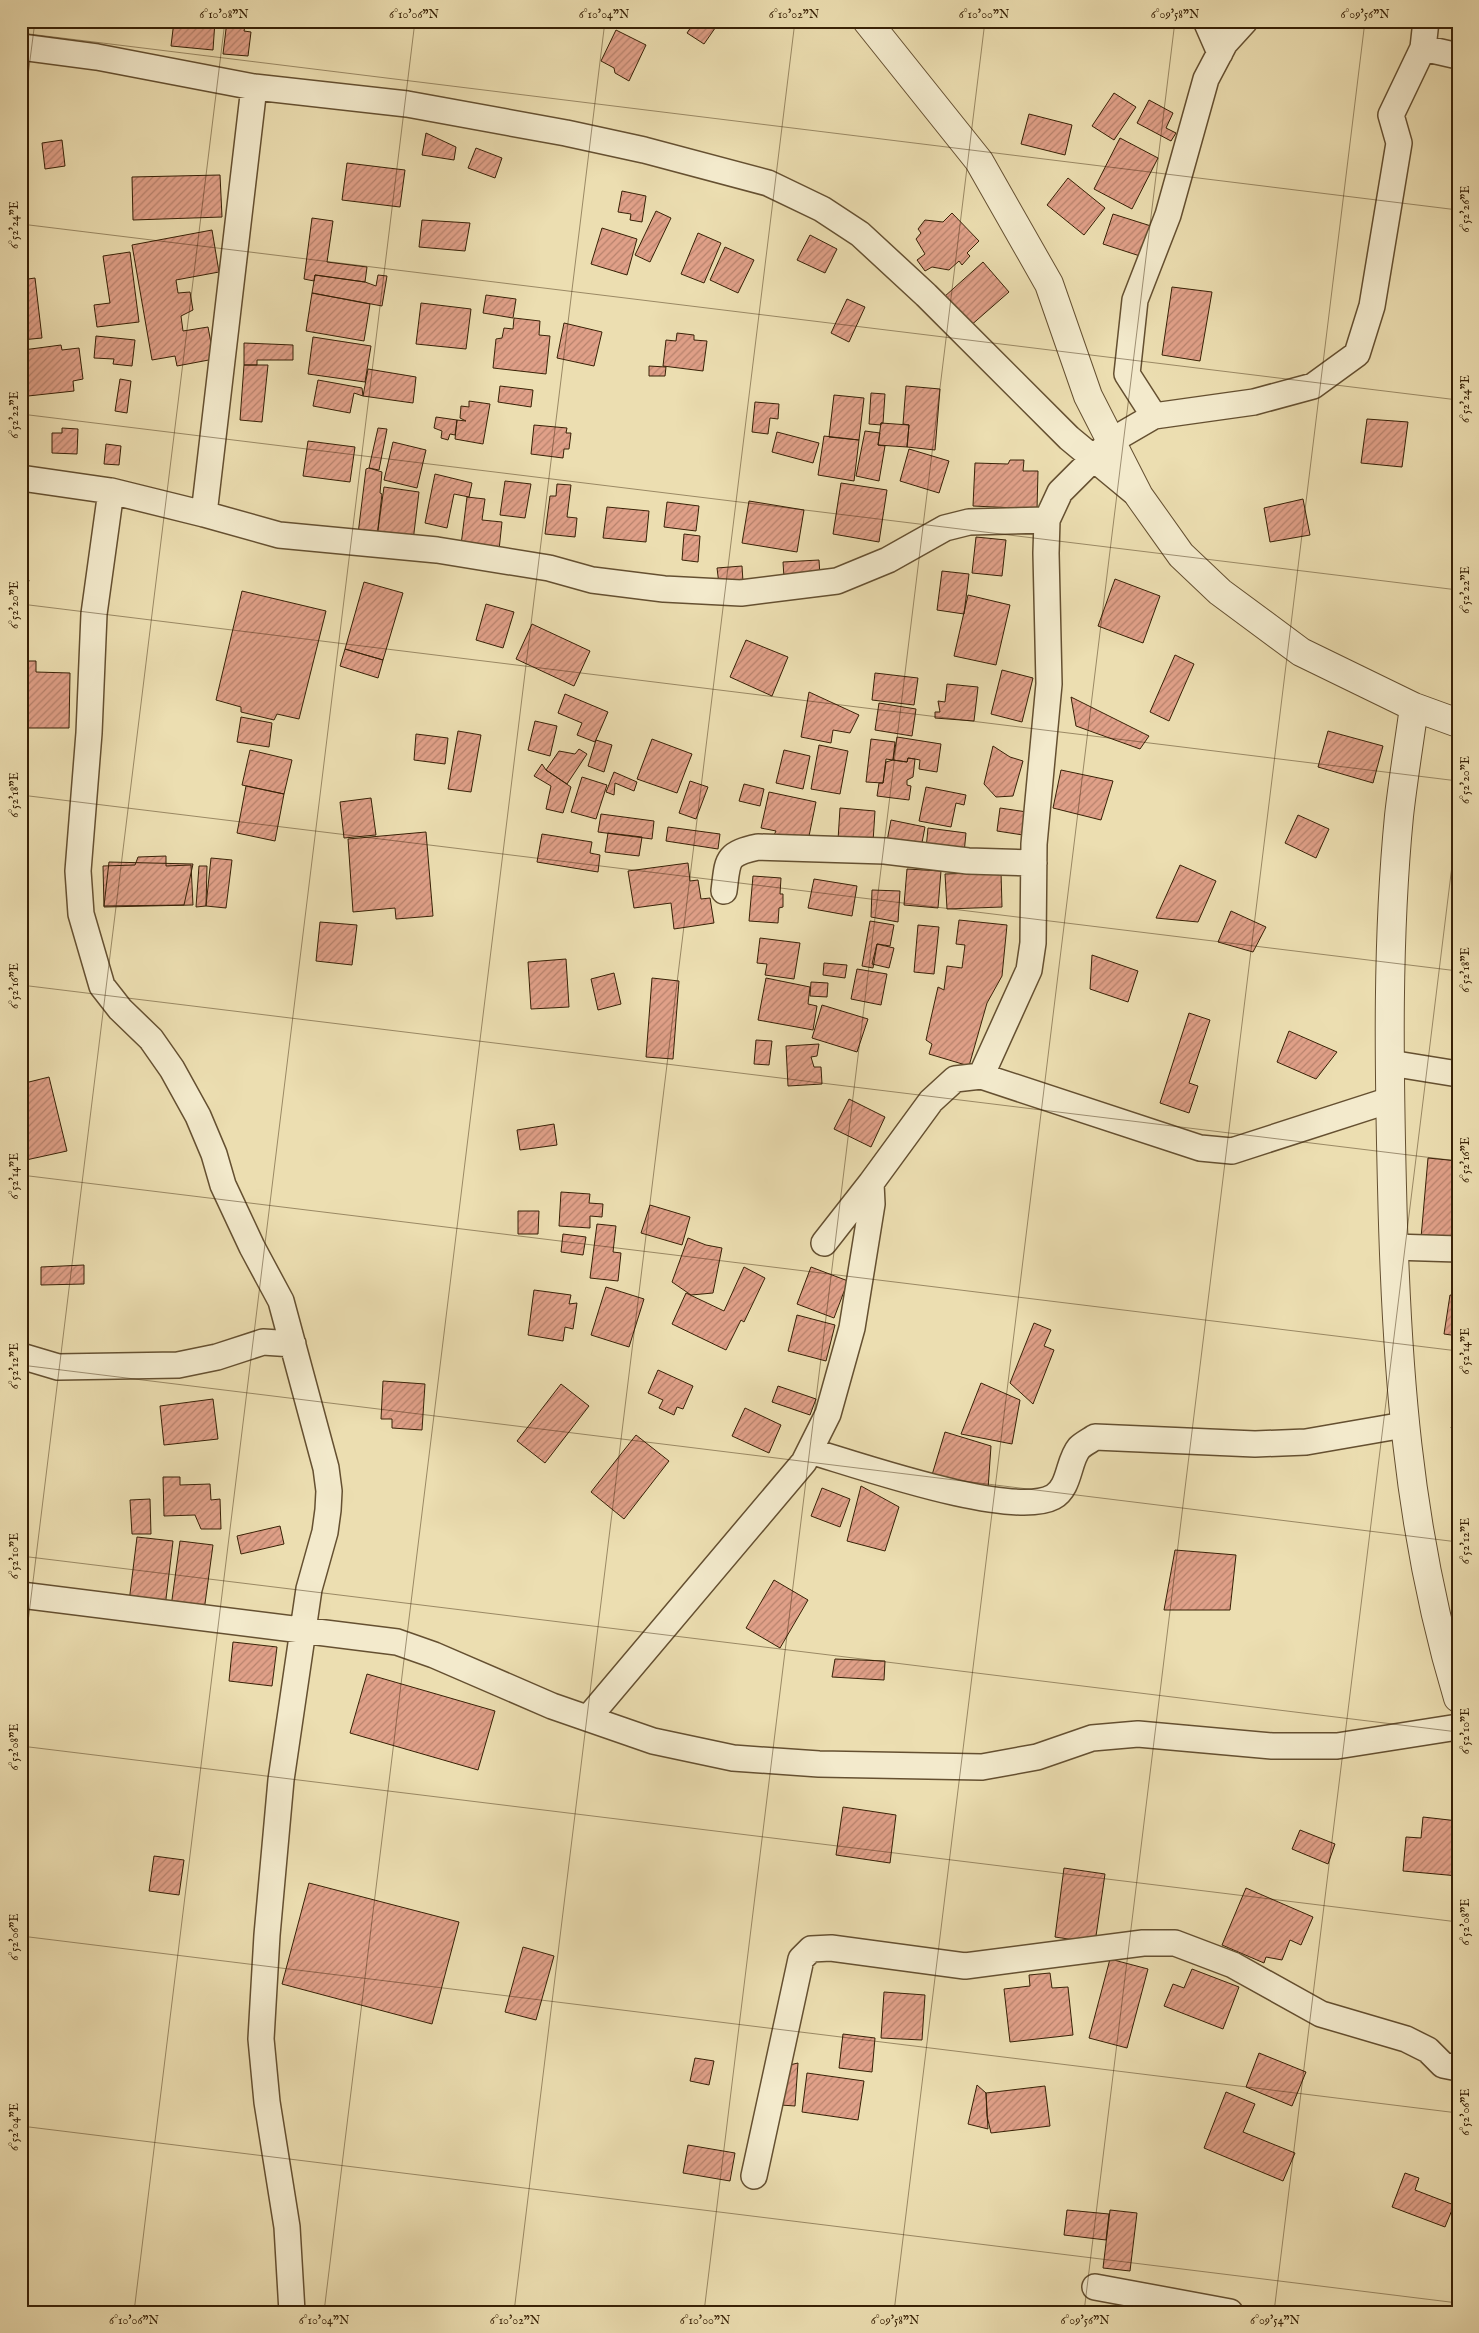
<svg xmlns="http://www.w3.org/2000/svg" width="1479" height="2333" font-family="'IM FELL English',serif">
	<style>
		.building { fill: url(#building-hatch); stroke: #382106 }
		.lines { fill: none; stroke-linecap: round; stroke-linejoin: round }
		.minor-casing { stroke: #655031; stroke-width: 28 }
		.tertiary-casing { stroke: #655031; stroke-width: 30 }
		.minor { stroke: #f3eacc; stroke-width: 25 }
		.tertiary { stroke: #f3eacc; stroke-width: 28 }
		.ticks { fill: none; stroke: #382106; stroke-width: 1; stroke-opacity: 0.45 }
		.neatline { fill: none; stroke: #382106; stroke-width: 2 }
		.ticks-label { font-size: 12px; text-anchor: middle; fill: #382106 }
	</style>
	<defs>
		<pattern id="building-hatch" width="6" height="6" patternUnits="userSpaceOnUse" patternTransform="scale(1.25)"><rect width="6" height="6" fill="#e0a088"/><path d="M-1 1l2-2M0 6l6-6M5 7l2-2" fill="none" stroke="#b7826d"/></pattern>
	</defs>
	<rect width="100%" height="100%" fill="#ecdeb1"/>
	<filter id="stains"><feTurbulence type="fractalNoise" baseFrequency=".004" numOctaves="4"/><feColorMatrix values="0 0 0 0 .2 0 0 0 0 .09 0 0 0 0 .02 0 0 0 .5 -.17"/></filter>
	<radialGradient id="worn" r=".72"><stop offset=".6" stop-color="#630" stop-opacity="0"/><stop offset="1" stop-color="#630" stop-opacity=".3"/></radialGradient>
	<!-- building -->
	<path class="building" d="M174,21h41l-2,29 -42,-4z
		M227,21h19l-2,10 7,1 -3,24 -25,-2z
		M422,21h18l-1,6 -17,-3z
		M695,21h25l-16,23 -17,-11z
		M616,30l30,15 -17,36 -14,-8 -1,-5 -13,-7z
		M1114,93l22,14 -22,33 -22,-14z
		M1149,100l24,13 -7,15 10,5 -5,8 -34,-18z
		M1029,114l43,11 -7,30 -44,-11z
		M426,133l30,14 -2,13 -32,-5z
		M1120,138l38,20 -26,51 -38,-20z
		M62,140l3,26 -20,3 -3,-26z
		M476,148l26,10 -7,20 -27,-10z
		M347,163l58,7 -5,37 -58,-7z
		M21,175l2,23h-2z
		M220,175l2,42 -89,3 -1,-43z
		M1068,178l37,30 -21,27 -37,-30z
		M622,191l24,5 -4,26 -12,-2 1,-6 -13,-2z
		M656,211l15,7 -21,44 -15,-7z
		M952,213l27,28 -12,12 3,3 -8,9 -3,-4 -10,9 -17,-3 -7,4 -8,-11 8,-6 -9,-15 5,-6 -3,-4 7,-9 18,2z
		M1113,214l38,12 -11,30 -37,-12z
		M312,218l21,3 -6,41 40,5 -2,15 -50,-7 -1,6 -10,-2z
		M422,220l48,3 -5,28 -46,-4z
		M602,228l35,11 -10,36 -36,-11z
		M212,230l7,42 -43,8 2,13 12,-1 3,18 -12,6 2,15 25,-4 6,32 -37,7 -2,-10 -23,4 -20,-115z
		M698,233l23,10 -17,40 -23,-9z
		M21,235h1l1,39h-2z
		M810,235l27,14 -12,24 -28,-13z
		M725,247l29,13 -16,33 -28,-13z
		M130,252l9,70 -42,5 -3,-22 16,-2 -7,-47z
		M983,262l26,30 -40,35 -25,-30z
		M315,275l50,7 11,4 2,-11 9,1 -5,30 -70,-13z
		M35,278l7,60 -21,2v-60z
		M1172,287l40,5 -12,69 -38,-6z
		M312,293l58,11 -6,37 -58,-10z
		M486,295l30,4 -3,19 -30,-5z
		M847,299l18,8 -16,35 -18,-9z
		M421,303l50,6 -5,40 -50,-5z
		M514,318l26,3 -1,14 11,1 -4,38 -53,-6 3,-29 6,-1 2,-10 9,1z
		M564,323l38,9 -8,34 -37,-8z
		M1457,330l1,29h-3z
		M677,333l17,2v5l13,1 -4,30 -40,-5 3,-26 10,1z
		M96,336l39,4 -3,26 -19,-2 1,-5 -20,-1z
		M313,337l58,9 -6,36 -57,-8z
		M244,343l49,2v15h-36v5h-13z
		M61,345l1,5 17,-2 4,31 -10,2 1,10 -46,5 -5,-46z
		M244,365h24l-6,57 -22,-2z
		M649,366l17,1 -1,9h-16z
		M368,369l48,8 -3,26 -50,-7z
		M120,379l11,2 -4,32 -12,-2z
		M318,380l44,8 1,8 -9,-3 -4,20 -37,-7z
		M500,386l33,4 -2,17 -33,-5z
		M906,386l34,3 -5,61 -28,-3 2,-22 -6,-1z
		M871,393l14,1 -2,29h-2v2l-12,-1z
		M834,395l30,3 -5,42 -30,-3z
		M469,401l21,3 -7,40 -28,-5 2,-19 9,1 -6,-3 1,-12 8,1z
		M755,402l24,2 -1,15 -8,-1 -2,16 -16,-2z
		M436,417l21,3 -2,15 -5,-1 -2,6 -7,-2 1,-7 -8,-3z
		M1367,419l41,3 -6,45 -41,-4z
		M881,423l28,2 -2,22 -29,-2z
		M534,425l33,3 -1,5h5l-2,16h-5l-1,9 -32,-4z
		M62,428l16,1 -1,25 -25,-1v-20h10z
		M378,428l9,1 -8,41 -10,-2z
		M865,431l15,2 -2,12 7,1 -6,35 -23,-5z
		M777,432l42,11 -6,20 -41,-11z
		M824,436l35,4 -5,41 -36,-6z
		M308,441l47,6 -5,35 -47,-6z
		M393,442l33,8 -9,38 -33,-8z
		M106,444l15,2 -2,19 -15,-1z
		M909,449l40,12 -10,32 -39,-12z
		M1010,460h14l-1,11h15l-1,38 -64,-3 2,-43 33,1z
		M369,468l13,4 -2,21 2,1 -5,43 -19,-3 8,-65z
		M435,474l37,9 -3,14 -15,-3 -7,34 -22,-5z
		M505,481l26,3 -6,34 -25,-3z
		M841,483l46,7 -8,52 -46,-8z
		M557,484l14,1 -4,32 10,1 -2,19 -30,-3 5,-38h6z
		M384,487l35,5 -6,49 -36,-4z
		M467,497l18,2 -3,21 20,2 -3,28 -38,-5z
		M1303,499l7,36 -40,7 -6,-34z
		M749,501l55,9 -7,42 -55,-9z
		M667,502l32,4 -3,25 -32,-4z
		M607,507l42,4 -3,31 -43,-4z
		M684,534l16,2 -2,26 -16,-2z
		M976,537l30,3 -4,36 -30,-3z
		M819,560l1,16 -36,2 -1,-16z
		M742,566l1,16 -24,2 -2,-16z
		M942,571l27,3 -5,40 -27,-4z
		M21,578l8,2 -8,31z
		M1115,579l45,17 -17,47 -45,-17z
		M364,582l39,11 -20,67 -38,-11z
		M242,591l84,20 -27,108 -22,-5 -3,6 -33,-8v-5l-25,-7z
		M968,595l42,10 -14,60 -42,-9z
		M486,604l28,8 -11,36 -27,-8z
		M532,624l58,27 -16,35 -58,-27z
		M746,640l42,17 -16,39 -42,-19z
		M345,649l38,11 -5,18 -38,-12z
		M1175,655l19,9 -25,57 -19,-9z
		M21,661h15v11l34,1 -1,55h-48z
		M1002,670l31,8 -11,44 -31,-8z
		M875,673l43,5 -4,27 -42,-5z
		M947,684l31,3 -4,34 -39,-3v-6h5l-2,-11 7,1z
		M809,692l50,23 -9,18 -17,-3 -2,13 -30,-6z
		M565,694l43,18 -13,30 -18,-7 5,-12 -24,-10z
		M1071,697l78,39 -9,13 -64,-23z
		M879,703l37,6 -4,27 -37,-6z
		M241,717l31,6 -3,24 -32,-5z
		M535,721l22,5 -7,30 -22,-6z
		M458,731l23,4 -10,57 -23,-3z
		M1328,731l55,15 -10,37 -55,-16z
		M416,734l32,4 -3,26 -31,-4z
		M897,737l44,7 -4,28 -18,-3 1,-9 -5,-1 -7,-1 -1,4 -14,-2z
		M652,739l40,15 -15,39 -40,-14z
		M871,739l24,3 -2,18 -7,-1 -3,24 -17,-1z
		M596,740l16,5 -8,27 -16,-6z
		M819,745l29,6 -8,43 -29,-5z
		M993,746l17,11 13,4 -10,35 -17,1 -12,-13z
		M579,749l8,5 -20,30 -21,-14 13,-19 16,3z
		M250,750l42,10 -8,34 -42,-9z
		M784,750l26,6 -7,33 -27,-6z
		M908,758l7,1 -2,18 -6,3v5l4,1 -2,14 -32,-4 2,-13h4l3,-21 7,-2 14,2z
		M542,764l4,6 25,17 -8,26 -17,-4 5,-23 -17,-10z
		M1061,770l52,11 -12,39 -48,-12z
		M614,772l23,10 -3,9 -19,-8 -1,12 -8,-3z
		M582,777l25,8 -11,34 -25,-7z
		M690,781l18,6 -12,32 -17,-6z
		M744,784l20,5 -4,17 -21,-5z
		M246,786l38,8 -9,47 -38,-8z
		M926,787l40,8 -2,10 -8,-2 -5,24 -32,-6z
		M769,792l47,10 -8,39 -35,-4 3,-6 -15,-3z
		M371,798l5,37 -32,3 -4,-36z
		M840,808l35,3 -2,31 -35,-2z
		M1000,808l27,4 -4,23 -26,-4z
		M601,814l53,7 -2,18 -54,-7z
		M1298,815l31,14 -13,29 -31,-15z
		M891,820l34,7 -4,21 -34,-7z
		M668,827l52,7 -2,15 -52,-8z
		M928,828l38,5 -2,20 -38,-4z
		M426,832l7,84 -37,3 -1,-11 -42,4 -5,-73z
		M608,833l34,4 -3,19 -34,-4z
		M542,834l50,8 -2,11 10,2 -2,17 -61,-10z
		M166,856v10l25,-1 2,40 -89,2 -1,-41 32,-1 3,-8z
		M211,858l21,2 -6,48 -20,-2z
		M109,862l84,2 -9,41 -80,1z
		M688,863l2,18 8,-1 3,19 9,-1 4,25 -40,6 -3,-26 -37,5 -6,-37z
		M1180,865l36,16 -18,41 -42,-4z
		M199,866h8l-1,40 -10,1z
		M907,869l34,2 -3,37 -34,-3z
		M1001,872l1,35 -55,2 -2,-35z
		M753,876l28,2 -1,16h3v13l-4,1 -1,15 -29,-2z
		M814,879l43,7 -5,30 -44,-8z
		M872,890l28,1 -2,31 -27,-5z
		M1231,911l35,16 -13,25 -35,-10z
		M959,920l48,5 -5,51 -15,27 -18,63 -40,-12 3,-10 -6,-4 12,-53 6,3 3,-24 15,2 3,-23 -9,-1z
		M870,921l24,4 -4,21 -13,-2 -4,24 -11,-2z
		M320,922l37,3 -5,40 -36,-4z
		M918,925l21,2 -5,47 -20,-2z
		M760,938l40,5 -6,36 -29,-4 2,-11 -10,-1z
		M877,944l17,4 -5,20 -17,-4z
		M1092,955l46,16 -10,31 -38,-13z
		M566,959l3,48 -38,2 -3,-47z
		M824,963l23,2 -2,13 -22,-3z
		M857,969l30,5 -6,31 -30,-6z
		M614,973l7,31 -23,6 -7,-31z
		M652,978l27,3 -6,78 -27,-2z
		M766,978l44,9 -2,17 9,2 -4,24 -55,-10z
		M811,982l17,1 -1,14 -17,-1z
		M822,1005l46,14 -11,33 -45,-14z
		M1189,1013l21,7 -21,63 9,3 -9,27 -29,-10z
		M1289,1031l48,21 -21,27 -39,-17z
		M756,1040l16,1 -3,24 -15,-1z
		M819,1044l-2,12 -6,1 3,10h7l1,17 -34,2 -2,-40z
		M49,1077l18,74 -41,9 -5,-20v-56z
		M849,1099l36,18 -14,30 -37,-18z
		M554,1124l3,21 -37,5 -3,-20z
		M1428,1158l30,3v83l-37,-6z
		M561,1192l29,2 -1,9 14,1 -1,13 -12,-1v12l-31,-2z
		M650,1205l40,12 -8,28 -41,-12z
		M518,1211h21l-1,23h-20z
		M597,1224l19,2 -3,26 8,1 -3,28 -28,-3z
		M563,1234l23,3 -3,18 -22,-3z
		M688,1238l18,7 16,3 -9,45 -22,2 -19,-13z
		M84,1265v19l-43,1v-18z
		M744,1267l21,11 -21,44 -3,-2 -15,30 -54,-26 14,-31 38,18z
		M811,1267l37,14 -14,37 -37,-14z
		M606,1287l38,12 -15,48 -38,-12z
		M534,1290l37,5 -2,9 8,-1 -4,26 -8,-2 -2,14 -35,-6z
		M1450,1295l8,1v40l-14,-2z
		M797,1315l38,10 -9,36 -38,-10z
		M1034,1323l17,7 -7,16 10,4 -21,54 -23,-21z
		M658,1370l35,16 -10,23 -6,-2 -3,8 -15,-7 4,-8 -15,-7z
		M383,1381l42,3 -3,46 -30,-2v-9h-11z
		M981,1383l39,17 -8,44 -51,-10z
		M561,1384l28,22 -44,57 -28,-22z
		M778,1386l38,13 -6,16 -38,-13z
		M213,1399l5,40 -54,6 -4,-39z
		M745,1408l36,17 -12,28 -37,-17z
		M1458,1410v21l-7,-3z
		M945,1432l46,14 -3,43 -56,-14z
		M636,1435l33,26 -45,58 -33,-27z
		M163,1477h17v8l30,-1 1,16 9,-1 1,30h-20l-6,-14 -31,1z
		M861,1486l38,21 -14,44 -38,-10z
		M822,1488l28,11 -10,28 -29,-11z
		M150,1499l1,35h-19l-2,-34z
		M280,1526l4,18 -43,10 -4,-18z
		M137,1537l36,4 -8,66 -36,-5z
		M180,1541l33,4 -9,66 -33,-4z
		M1175,1550l61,5 -6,55h-66z
		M774,1580l34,20 -28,48 -34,-20z
		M233,1642l44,5 -5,39 -43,-5z
		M835,1659l50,2 -1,19 -52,-3z
		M367,1674l128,37 -17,59 -128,-37z
		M843,1807l53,8 -6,48 -54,-8z
		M1423,1817l35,4v55l-55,-5 3,-34 15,1z
		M1300,1830l35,14 -7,20 -36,-15z
		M154,1856l30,4 -5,35 -30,-4z
		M1064,1868l41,6 -10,69 -40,-6z
		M309,1883l150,39 -27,102 -150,-40z
		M1246,1888l67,29 -12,28 -11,-5 -8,20 -16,-3 -2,6 -42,-18z
		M523,1947l31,9 -18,64 -31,-8z
		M1110,1959l38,10 -21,79 -38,-10z
		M1192,1969l47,18 -16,42 -59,-23 9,-22 11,4z
		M1050,1973l2,15 16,-1 5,48 -63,7 -6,-53 26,-3 -1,-11z
		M884,1992l41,3 -3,45 -41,-2z
		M843,2034l32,4 -3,34 -33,-4z
		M1259,2053l47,19 -14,34 -46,-19z
		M695,2058l19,3 -5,24 -19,-4z
		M798,2063l-3,43 -14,-1 4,-39z
		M807,2073l57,8 -6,39 -56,-8z
		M977,2085l9,8 2,36 -20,-5z
		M1045,2086l5,40 -59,7 -4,-17 -1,-23z
		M1226,2092l29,12 -12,28 52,21 -12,28 -79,-33z
		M688,2145l47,8 -5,28 -47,-8z
		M1405,2173l14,5 -4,12 39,15 -9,22 -53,-20z
		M1067,2210l42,4 -3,26 -42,-5z
		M1110,2210l27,3 -7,58 -27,-3z"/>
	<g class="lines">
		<defs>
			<path id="minor" d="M1206,21l14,32
				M21,47l76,10 157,30 153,17 159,29 78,17 124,33 54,26 38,25 66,61 143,143 70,58
				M1423,48l35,8
				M1154,416l-27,-42 8,-74 33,-85 38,-136 19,-36 20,-22
				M21,478l90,13 93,23 75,21 158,15 112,18 43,12 72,9 77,4 96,-12 51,-21 57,-32 24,-6 78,-2
				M111,491l-17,123 -5,119 -11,138 3,43 21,72 18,23 31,30 21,30 26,47 16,38 9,31 29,62 29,54 45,167 3,23 -1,19 -3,22 -16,57 -28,191 -14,155 -6,104 6,63 20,125 5,85
				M204,514l50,-427
				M724,891c4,-31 1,-37 34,-44l127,4 83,10 66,2
				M1390,1063l68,11
				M981,1076l48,-106 4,-27 1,-99 15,-160 -3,-131 1,-33 13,-28 51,-51 43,-25 100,-14 59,-16 44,-32 15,-48 27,-163 -8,-28 32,-67 3,-27
				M824,1243l47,-60 60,-82 24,-22 26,-3 219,72 32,3 158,-51
				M1393,1247l65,2
				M21,1356l37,11 120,-2 39,-8 46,-15 30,2
				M810,1451c48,14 202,68 243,46 17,-9 15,-36 26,-49 4,-4 12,-8 16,-11l160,7 51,-2 98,-17
				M21,1595l376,47 37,13 118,51 101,35 80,17 86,6 163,3 55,-10 55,-19 46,-4 134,12h65l121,-19
				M588,1718l216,-256 24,-48 24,-86 20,-124 -1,-21
				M754,2176l47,-217 10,-10 20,-1 134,18 178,-23h32l58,22 88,49 85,25 22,11 15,15 15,3
				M1095,2287l135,25"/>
			<path id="tertiary" d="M867,21l112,140 70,123 39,112 51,100 42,59 39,37 81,60 113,55 44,16
				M1414,707c-5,37 -11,73 -15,109 -12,123 -10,248 -7,371 4,175 15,342 66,511"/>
		</defs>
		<!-- minor casing -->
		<use href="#minor" class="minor-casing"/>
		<!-- tertiary casing -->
		<use href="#tertiary" class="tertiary-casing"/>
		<!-- minor -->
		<use href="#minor" class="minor"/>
		<!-- tertiary -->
		<use href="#tertiary" class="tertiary"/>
	</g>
	<!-- ticks -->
	<path class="ticks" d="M21,33l1437,177M21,130l14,-109M21,224l1437,176M21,414l1437,176M21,604l1437,177M21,795l1437,176M21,985l1437,176M21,1175l1437,176M21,1365l1437,177M21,1556l1437,176M21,1679l204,-1658M21,1746l1437,176M21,1936l1437,177M21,2126l1437,177M134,2312l281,-2291M324,2312l281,-2291M514,2312l281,-2291M704,2312l281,-2291M894,2312l281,-2291M1084,2312l281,-2291M1274,2312l184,-1495"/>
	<!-- margin -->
	<rect width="1479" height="2333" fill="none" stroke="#ecdeb1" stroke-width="55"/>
	<rect x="28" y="28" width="1424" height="2278" class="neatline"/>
	<g class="ticks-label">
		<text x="224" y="18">6°10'08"N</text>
		<text x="414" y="18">6°10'06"N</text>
		<text x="604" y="18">6°10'04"N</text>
		<text x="794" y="18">6°10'02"N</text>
		<text x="984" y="18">6°10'00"N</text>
		<text x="1175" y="18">6°09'58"N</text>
		<text x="1365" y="18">6°09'56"N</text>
		<text transform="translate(1465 209) rotate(-90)" y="4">6°52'26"E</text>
		<text transform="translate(14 225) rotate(-90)" y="4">6°52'24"E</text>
		<text transform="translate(1465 399) rotate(-90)" y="4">6°52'24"E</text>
		<text transform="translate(14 415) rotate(-90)" y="4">6°52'22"E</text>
		<text transform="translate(1465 590) rotate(-90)" y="4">6°52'22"E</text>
		<text transform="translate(14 605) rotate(-90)" y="4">6°52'20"E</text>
		<text transform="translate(1465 780) rotate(-90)" y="4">6°52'20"E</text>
		<text transform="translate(14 795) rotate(-90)" y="4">6°52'18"E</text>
		<text transform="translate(1465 970) rotate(-90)" y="4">6°52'18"E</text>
		<text transform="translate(14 986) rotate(-90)" y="4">6°52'16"E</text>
		<text transform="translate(1465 1160) rotate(-90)" y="4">6°52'16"E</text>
		<text transform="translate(14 1176) rotate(-90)" y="4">6°52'14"E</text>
		<text transform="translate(1465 1351) rotate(-90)" y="4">6°52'14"E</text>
		<text transform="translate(14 1366) rotate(-90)" y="4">6°52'12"E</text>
		<text transform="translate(1465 1541) rotate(-90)" y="4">6°52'12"E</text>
		<text transform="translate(14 1556) rotate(-90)" y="4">6°52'10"E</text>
		<text transform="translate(1465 1731) rotate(-90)" y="4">6°52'10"E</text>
		<text transform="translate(14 1747) rotate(-90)" y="4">6°52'08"E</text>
		<text transform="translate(1465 1922) rotate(-90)" y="4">6°52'08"E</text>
		<text transform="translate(14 1937) rotate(-90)" y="4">6°52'06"E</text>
		<text transform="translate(1465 2112) rotate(-90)" y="4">6°52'06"E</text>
		<text transform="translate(14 2127) rotate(-90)" y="4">6°52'04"E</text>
		<text x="134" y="2324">6°10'06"N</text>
		<text x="324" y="2324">6°10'04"N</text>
		<text x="515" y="2324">6°10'02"N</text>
		<text x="705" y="2324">6°10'00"N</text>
		<text x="895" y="2324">6°09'58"N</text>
		<text x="1085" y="2324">6°09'56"N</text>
		<text x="1275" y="2324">6°09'54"N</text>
	</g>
	<rect width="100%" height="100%" filter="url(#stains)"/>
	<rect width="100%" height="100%" fill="url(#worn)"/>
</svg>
